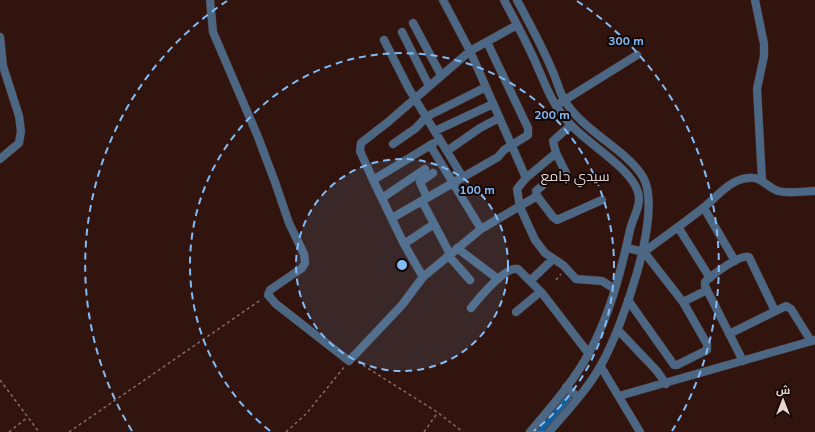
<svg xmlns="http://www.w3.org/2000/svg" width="815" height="432" font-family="'Nunito Sans',Cairo,sans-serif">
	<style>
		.water { fill: #135e9c; stroke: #5381ab }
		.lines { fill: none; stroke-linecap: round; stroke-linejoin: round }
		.street-casing { stroke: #4a2f28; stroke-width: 9 }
		.path { stroke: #876e68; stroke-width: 1.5; stroke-dasharray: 3 3; stroke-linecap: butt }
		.street { stroke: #4c6783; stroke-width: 8 }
		.ring { fill: none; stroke: #80bdfa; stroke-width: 2; stroke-dasharray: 7 5 }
		.labels { text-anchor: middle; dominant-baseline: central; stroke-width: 4; stroke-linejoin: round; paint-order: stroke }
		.quarter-label { font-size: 14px; fill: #e9d4ce; stroke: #100503 }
		.centre { fill: #80bdfa; stroke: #100503; stroke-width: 2 }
		.ring-label { font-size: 12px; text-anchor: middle; font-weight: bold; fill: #80bdfa; stroke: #100503; stroke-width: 4; stroke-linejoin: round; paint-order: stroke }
	</style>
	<rect width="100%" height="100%" fill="#30140d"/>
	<!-- water -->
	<path class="water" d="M569,393l6,1 -31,38h-9z"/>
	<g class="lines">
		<defs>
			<path id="street" d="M210,0l3,32 45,105 17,45 14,41 15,31 1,9 -3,5 -32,22 -2,5 8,9 73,57 53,-56 21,-28 58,-48 56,-33 -1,-5 6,-5
				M443,0l27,51 56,127
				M504,0c10,19 21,39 30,59 12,26 16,43 36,65 18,20 61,44 68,68 4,13 -5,25 -8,38 -9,41 -20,85 -41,123 -15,28 -38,54 -59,79
				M517,0c12,23 25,46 35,70 5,10 7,22 13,31 19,31 61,48 78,76 21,36 -22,153 -42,188 -13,24 -34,46 -52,67
				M755,0l9,44v12l-7,33 5,91
				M413,23l28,52
				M402,32l27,54
				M0,37l3,29 16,50 2,15 -2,12 -19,16
				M384,40l25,49 53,87
				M560,103l77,-48
				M571,125l-18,16 3,12 -30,25 -9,11 3,18 15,33 10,13 18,12 13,14 26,2 13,8
				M435,131l58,-27
				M393,144l23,-16 10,-11 60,-30
				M430,145l51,84
				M447,151l33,-23 19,-10
				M556,153l10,20
				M373,180l61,-37
				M537,196l16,21 4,3 45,-20
				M382,198l43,-29
				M427,198l-7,-16 13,-9
				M422,201l28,53
				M704,208l31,53
				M392,218l106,-61 6,-7 24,-15v-7l-41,-86
				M678,227l32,51
				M404,244l30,-20
				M457,248l41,31
				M627,248l17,4 39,50 24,42v6l-30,15h-3l-46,-65
				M644,252c20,-15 40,-29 59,-44 14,-11 27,-29 45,-30 13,-2 19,9 30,13 11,3 26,0 37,0
				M448,255l22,25
				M423,277l-19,-33 -31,-64 -13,-29 1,-8 27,-21 82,-71 47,-26
				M530,281l23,-22
				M683,302l24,-12
				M471,308c8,-10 34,-42 47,-39l24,24 47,61
				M516,312l24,-20
				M618,330l39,41 9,13
				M729,334l57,-28 5,3 20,32
				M743,361l-38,-75v-4c7,-7 35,-28 44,-25l26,54
				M601,367l39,65
				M566,387l12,10
				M619,396l196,-56"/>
		</defs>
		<!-- street casing -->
		<use href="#street" class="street-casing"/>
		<!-- path -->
		<path class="path" d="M556,280l5,-6
			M358,362l79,50 26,20
			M0,380l39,52
			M9,432l19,-15
			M69,432l193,-133
			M286,432l20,-18 39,-48
			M424,432l14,-20"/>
		<!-- street -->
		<use href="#street" class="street"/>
	</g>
	<!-- distance rings -->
	<circle cx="402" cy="265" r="106" fill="#80bdfa" fill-opacity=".12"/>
	<g class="ring">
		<circle cx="402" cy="265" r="106"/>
		<path d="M270 431A212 212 0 1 1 534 431"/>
		<path d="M132 431A317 317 0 0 1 227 1M577 1A317 317 0 0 1 672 431"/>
	</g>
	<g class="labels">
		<!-- quarter labels -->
		<g class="quarter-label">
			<text x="575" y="176">سيدي جامع</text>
		</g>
	</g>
	<circle cx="402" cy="265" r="6" class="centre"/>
	<g class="ring-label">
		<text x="626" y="45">300 m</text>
		<text x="552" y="119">200 m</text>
		<text x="477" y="194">100 m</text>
	</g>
	<!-- north arrow -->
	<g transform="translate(783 400)" stroke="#100503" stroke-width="3" paint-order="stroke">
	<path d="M0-3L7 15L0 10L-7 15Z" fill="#e9d4ce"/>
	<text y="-6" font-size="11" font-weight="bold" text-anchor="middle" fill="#e9d4ce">ش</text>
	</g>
</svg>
